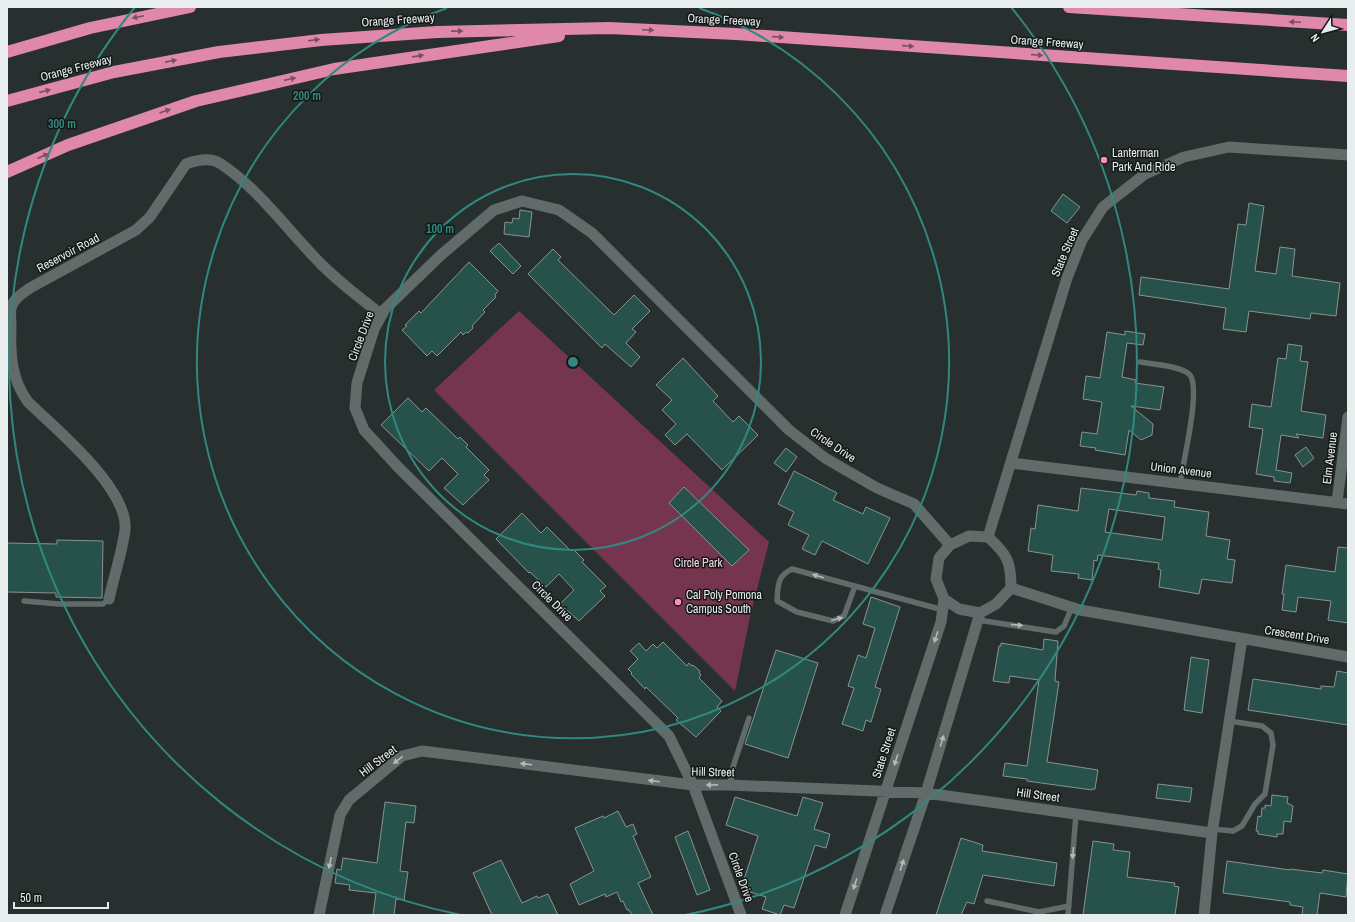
<svg xmlns="http://www.w3.org/2000/svg" width="1355" height="922" font-family="'Archivo Narrow',sans-serif">
	<style>
		.green { fill: #76354f }
		.building { fill: #27524b; stroke: #889391; fill-rule: evenodd }
		.lines { fill: none; stroke-linecap: round; stroke-linejoin: round }
		.service { stroke: #616c6a; stroke-width: 5.5 }
		.minor { stroke: #616c6a; stroke-width: 11 }
		.motorway { stroke: #df88a9; stroke-width: 12 }
		.oneway { fill: #795060 }
		.oneway2 { fill: #b2bab9 }
		.ring { fill: none; stroke: #308881; stroke-width: 2 }
		.poi-dot { fill: #ff8eba; stroke: #131716; stroke-width: 1.5 }
		.labels { text-anchor: middle; dominant-baseline: central; stroke-width: 3; stroke-linejoin: round; paint-order: stroke }
		.street-label { font-size: 12px; fill: #e8eeed; stroke: #131716 }
		.poi-label { font-size: 12px; fill: #e8eeed; stroke: #131716; text-anchor: start }
		.park-label { font-size: 12px; fill: #f6dce4; stroke: #131716 }
		.centre { fill: #308881; stroke: #131716; stroke-width: 2 }
		.ring-label { font-size: 12px; text-anchor: middle; font-weight: bold; fill: #308881; stroke: #131716; stroke-width: 3; stroke-linejoin: round; paint-order: stroke }
	</style>
	<rect width="100%" height="100%" fill="#27302e"/>
	<!-- green -->
	<path class="green" d="M519,311l250,231 -19,75 -15,74 -301,-301z"/>
	<!-- building -->
	<path class="building" d="M1063,194l17,13 -13,16 -16,-12z
		M1249,203l15,3 -9,65 21,3 4,-27 15,2 -3,27 48,7 -4,33 -25,-3 -1,6 -61,-8 -3,21 -23,-3 3,-21 -87,-13 2,-18 88,12 9,-65 8,1z
		M520,210l12,2 -3,25 -25,-3 1,-12 7,1 1,-5 6,1z
		M499,243l22,23 -8,8 -23,-23z
		M553,249l8,8 -3,3 56,55 20,-20 16,16 -18,18 4,3 -10,11 14,14 -9,10 -26,-23 -3,4 -74,-74z
		M469,262l29,29 -3,4 1,2 -13,13 2,2 -13,14 1,2 -5,5 -2,-1 -3,3 -2,-3 -24,24 -5,-5 -5,5 -25,-26 5,-4 -2,-1 14,-14 2,2z
		M1125,331l20,3 -2,11 -16,-2 -5,34 14,3 -1,3 29,4 -4,23 -29,-4 22,18 -1,11 -11,5 -12,-10 -4,25 -30,-5 1,-2 -16,-2 2,-14 15,2 5,-32 -19,-3 3,-23 14,2 7,-46 18,3z
		M1288,344l14,2 -2,15 8,1 -7,49 25,4 -3,23 -27,-4 3,4 -18,-3 -5,35 16,3 -2,10 -16,-2v-4l-18,-3 7,-45 -14,-2 3,-23 19,3 7,-49 8,1z
		M683,358l35,38 -5,5 20,21 6,-6 19,19 -36,35 -35,-36 -12,11 -10,-10 11,-11 -14,-14 10,-10 -16,-15z
		M408,398l14,14 4,-4 32,31 2,-2 8,8 -2,2 23,23 -5,5 5,5 -26,25 -19,-17 14,-14 -16,-16 -13,13 -48,-46z
		M1306,447l8,11 -11,9 -8,-12z
		M786,448l11,9 -11,15 -12,-9z
		M794,471l43,22 -4,7 30,14 3,-7 24,11 -22,46 -46,-23 -7,14 -13,-6 7,-14 -21,-10 6,-13 -16,-8z
		M684,487l65,63 -17,16 -63,-63z
		M1081,488l55,7 1,-4 12,2v5l26,3 -1,6 35,5 -3,24 24,4 -3,19 8,1 -3,23 -30,-4 -3,15 -40,-7 2,-17 -3,-1 1,-6 -61,-8 -1,6 -3,-1 -2,20 -14,-2 1,-4 -28,-3 2,-16 -25,-4 3,-23 4,1 3,-24 40,6zM1109,509l56,8 -3,23 -57,-8z
		M522,513l19,20 6,-6 24,24 2,-2 11,11 -2,2 24,24 -6,5 5,5 -26,25 -19,-17 14,-14 -15,-16 -13,13 -16,-15 -1,1 -33,-34z
		M57,540l46,1 -1,57 -46,-1v-4l-49,-1v-49l50,1z
		M1338,547l10,1v75l-20,-3 3,-19 -33,-4 -2,15 -14,-2 2,-16h-2l4,-29 49,7z
		M871,597l29,10 -25,80 6,2 -10,33 -5,-2 -3,11 -21,-7 12,-36 -6,-2 10,-31 8,3 9,-30 -12,-4z
		M1044,639l14,2 -3,40 4,1 -12,80 51,8 -3,19h-3v1l-65,-9v-2l-24,-3 2,-13 22,3 12,-86 -29,-4 -1,7 -16,-2 6,-35h2v-3l42,7z
		M663,642l24,24 2,-3 3,3 1,-1 7,6 -1,2 2,2 -2,3 23,23 -5,6 4,4 -25,26 -20,-17 2,-2 -32,-31 -1,2 -14,-15 1,-1 -4,-4 10,-10 -8,-8 9,-8 7,8 7,-7 4,4z
		M776,650l42,13 -30,95 -43,-14z
		M1191,657l18,3 -7,53 -18,-3z
		M1337,671l11,2v52l-100,-15 5,-31 68,10v-3l13,1z
		M1158,784l34,4 -2,14 -34,-4z
		M1272,795l16,2 -1,6 6,3 -2,16 -7,-1 -1,13h-6v3l-19,-3v-3h-2l2,-15 3,1 1,-9h3v-3l6,1z
		M735,797l62,19 6,-19 20,6 -9,26 16,5 -4,14 -11,-3 -21,63 -10,-3 -4,10 -18,-6 4,-12 -25,-8 17,-53 -32,-11z
		M385,802l31,4 -2,17 -8,-1 -6,49 8,1 -4,28 -8,-1 -2,16h-21l3,-22 -27,-3 1,-5 -15,-2 2,-14 4,1 2,-12 34,5z
		M618,811l8,16 7,-3 4,10 -4,2 18,41 -13,6 15,32h-21l-3,-5h-2l-4,-9 -2,1 -4,-10 -11,5 -1,-3 -26,11 -9,-21 24,-13 -19,-43 28,-12 1,2z
		M688,831l22,59 -13,5 -22,-58z
		M961,838l22,7 -1,6 75,12 -3,23 -71,-11 -9,29 -7,-2 -6,13h-25z
		M1093,841l21,3 -1,6 17,2 -3,25 48,6 -1,3 5,1 -4,28h-92z
		M501,860l21,43 15,-7 1,2 10,-4 10,21h-66l-19,-42z
		M1227,861l63,9v-1l32,4 1,-3 25,4 -2,23 -26,-4 -3,22h-15l1,-8 -13,-2v-3l-67,-9z"/>
	<g class="lines">
		<!-- service -->
		<path class="service" d="M1140,362c12,2 43,4 50,13 11,14 -7,88 -10,108
			M855,586l-11,30 -11,5 -36,-9 -20,-11c1,-15 0,-25 15,-32l151,41
			M24,601l35,3h44l6,-5
			M978,620l78,12 8,-6 8,-19
			M730,785l3,-18 16,-49
			M1213,829l20,2 9,-5 13,-22 10,-10 8,-49 -2,-12 -9,-7 -33,-5
			M987,901l52,11 30,-6
			M1068,915l8,-101"/>
		<!-- minor -->
		<path class="minor" d="M1011,463l337,41
			M1337,502l11,-85
			M969,536l19,1c20,18 23,25 23,51l-15,16 -16,9 -21,-4 -15,-10 -8,-20 3,-21 11,-13z
			M988,537l79,-259 15,-38 21,-33 42,-33 39,-17 45,-10 119,8
			M1011,588l69,22 268,47
			M109,599c5,-23 13,-46 16,-69 4,-41 -69,-101 -97,-128 -17,-23 -18,-48 -17,-76 0,-5 -1,-13 0,-18 3,-10 12,-15 19,-20l106,-58 14,-13 36,-53c11,-4 25,-7 35,0 38,25 68,68 100,100 19,19 40,35 61,51
			M319,915l21,-100 9,-15 53,-44 20,-5 271,34h37l196,8 286,40
			M741,915l-48,-130 -24,-49 -271,-269 -34,-37 -9,-22 2,-25 17,-54 11,-20 56,-54 53,-45 28,-9 37,9 33,23 197,197 36,28 52,30 37,16 36,41
			M845,915l96,-293 3,-23
			M885,915l41,-122 54,-180
			M1204,915l8,-82 30,-194"/>
		<!-- motorway -->
		<path class="motorway" d="M1069,7l279,18
			M7,52l83,-24 100,-21
			M7,101l107,-29 105,-20 102,-12 116,-8 172,-4 127,6 612,42
			M7,172l61,-27 128,-44 138,-32 225,-33"/>
	</g>
	<!-- one-way arrows -->
	<defs><path id="oneway-solid" d="M-6-.8H1V-3.2L6.5 0L1 3.2V.8H-6Z"/></defs>
	<g class="oneway">
		<use href="#oneway-solid" transform="translate(138 17) rotate(168)"/>
		<use href="#oneway-solid" transform="translate(1295 22) rotate(-177)"/>
		<use href="#oneway-solid" transform="translate(648 30) rotate(3)"/>
		<use href="#oneway-solid" transform="translate(457 31) rotate(-1)"/>
		<use href="#oneway-solid" transform="translate(778 37) rotate(4)"/>
		<use href="#oneway-solid" transform="translate(314 40) rotate(-7)"/>
		<use href="#oneway-solid" transform="translate(908 46) rotate(4)"/>
		<use href="#oneway-solid" transform="translate(1037 55) rotate(4)"/>
		<use href="#oneway-solid" transform="translate(418 56) rotate(-8)"/>
		<use href="#oneway-solid" transform="translate(171 61) rotate(-11)"/>
		<use href="#oneway-solid" transform="translate(290 79) rotate(-13)"/>
		<use href="#oneway-solid" transform="translate(45 91) rotate(-15)"/>
		<use href="#oneway-solid" transform="translate(165 111) rotate(-19)"/>
		<use href="#oneway-solid" transform="translate(43 156) rotate(-24)"/>
	</g>
	<g class="oneway2">
		<use href="#oneway-solid" transform="translate(818 576) rotate(-164)"/>
		<use href="#oneway-solid" transform="translate(837 619) rotate(-15)"/>
		<use href="#oneway-solid" transform="translate(1017 625) rotate(5)"/>
		<use href="#oneway-solid" transform="translate(936 637) rotate(108)"/>
		<use href="#oneway-solid" transform="translate(942 741) rotate(-73)"/>
		<use href="#oneway-solid" transform="translate(398 760) rotate(143)"/>
		<use href="#oneway-solid" transform="translate(896 760) rotate(108)"/>
		<use href="#oneway-solid" transform="translate(526 764) rotate(-173)"/>
		<use href="#oneway-solid" transform="translate(654 781) rotate(-173)"/>
		<use href="#oneway-solid" transform="translate(712 785) rotate(179)"/>
		<use href="#oneway-solid" transform="translate(1073 853) rotate(95)"/>
		<use href="#oneway-solid" transform="translate(330 863) rotate(102)"/>
		<use href="#oneway-solid" transform="translate(902 865) rotate(-72)"/>
		<use href="#oneway-solid" transform="translate(855 884) rotate(108)"/>
	</g>
	<!-- distance rings -->
	<g class="ring">
		<circle cx="573" cy="362" r="188"/>
		<path d="M699 8A376 376 0 1 1 447 8"/>
		<path d="M461 915A564 564 0 0 1 135 7M1011 7A564 564 0 0 1 685 915"/>
	</g>
	<!-- markers -->
	<g class="poi-dot">
		<circle cx="1104" cy="160" r="4"/>
		<circle cx="678" cy="602" r="4"/>
	</g>
	<g class="labels">
		<!-- street labels -->
		<g class="street-label">
			<text transform="translate(398 20) rotate(-4)">Orange Freeway</text>
			<text transform="translate(724 20) rotate(3)">Orange Freeway</text>
			<text transform="translate(1047 42) rotate(4)">Orange Freeway</text>
			<text transform="translate(76 68) rotate(-15)">Orange Freeway</text>
			<text transform="translate(1065 252) rotate(-67)">State Street</text>
			<text transform="translate(68 253) rotate(-28)">Reservoir Road</text>
			<text transform="translate(361 336) rotate(-69)">Circle Drive</text>
			<text transform="translate(833 445) rotate(34)">Circle Drive</text>
			<text transform="translate(1330 458) rotate(-83)">Elm Avenue</text>
			<text transform="translate(1181 470) rotate(7)">Union Avenue</text>
			<text transform="translate(552 601) rotate(45)">Circle Drive</text>
			<text transform="translate(1297 635) rotate(9)">Crescent Drive</text>
			<text transform="translate(884 753) rotate(-72)">State Street</text>
			<text transform="translate(378 761) rotate(-37)">Hill Street</text>
			<text transform="translate(713 772) rotate(1)">Hill Street</text>
			<text transform="translate(1038 795) rotate(8)">Hill Street</text>
			<text transform="translate(741 877) rotate(70)">Circle Drive</text>
		</g>
		<!-- poi labels -->
		<g class="poi-label">
			<text x="1112" y="153">Lanterman<tspan x="1112" dy="14">Park And Ride</tspan></text>
			<text x="686" y="595">Cal Poly Pomona<tspan x="686" dy="14">Campus South</tspan></text>
		</g>
		<!-- park labels -->
		<g class="park-label">
			<text x="698" y="563">Circle Park</text>
		</g>
	</g>
	<circle cx="573" cy="362" r="6" class="centre"/>
	<g class="ring-label">
		<text x="307" y="100">200 m</text>
		<text x="62" y="128">300 m</text>
		<text x="440" y="233">100 m</text>
	</g>
	<!-- border -->
	<rect width="1355" height="922" fill="none" stroke="#e8eeed" stroke-width="16"/>
	<!-- north arrow -->
	<g transform="translate(1323 32) rotate(234)" stroke="#131716" stroke-width="3" paint-order="stroke">
	<path d="M0-3L7 15L0 10L-7 15Z" fill="#e8eeed"/>
	<text y="-6" font-size="11" font-weight="bold" text-anchor="middle" fill="#e8eeed">N</text>
	</g>
	<!-- scale -->
	<path d="M14 902v6h94v-6" fill="none" stroke="#e8eeed" stroke-width="2"/>
	<text x="20" y="902" font-size="12" fill="#e8eeed" stroke="#131716" stroke-width="3" paint-order="stroke">50 m</text>
</svg>
